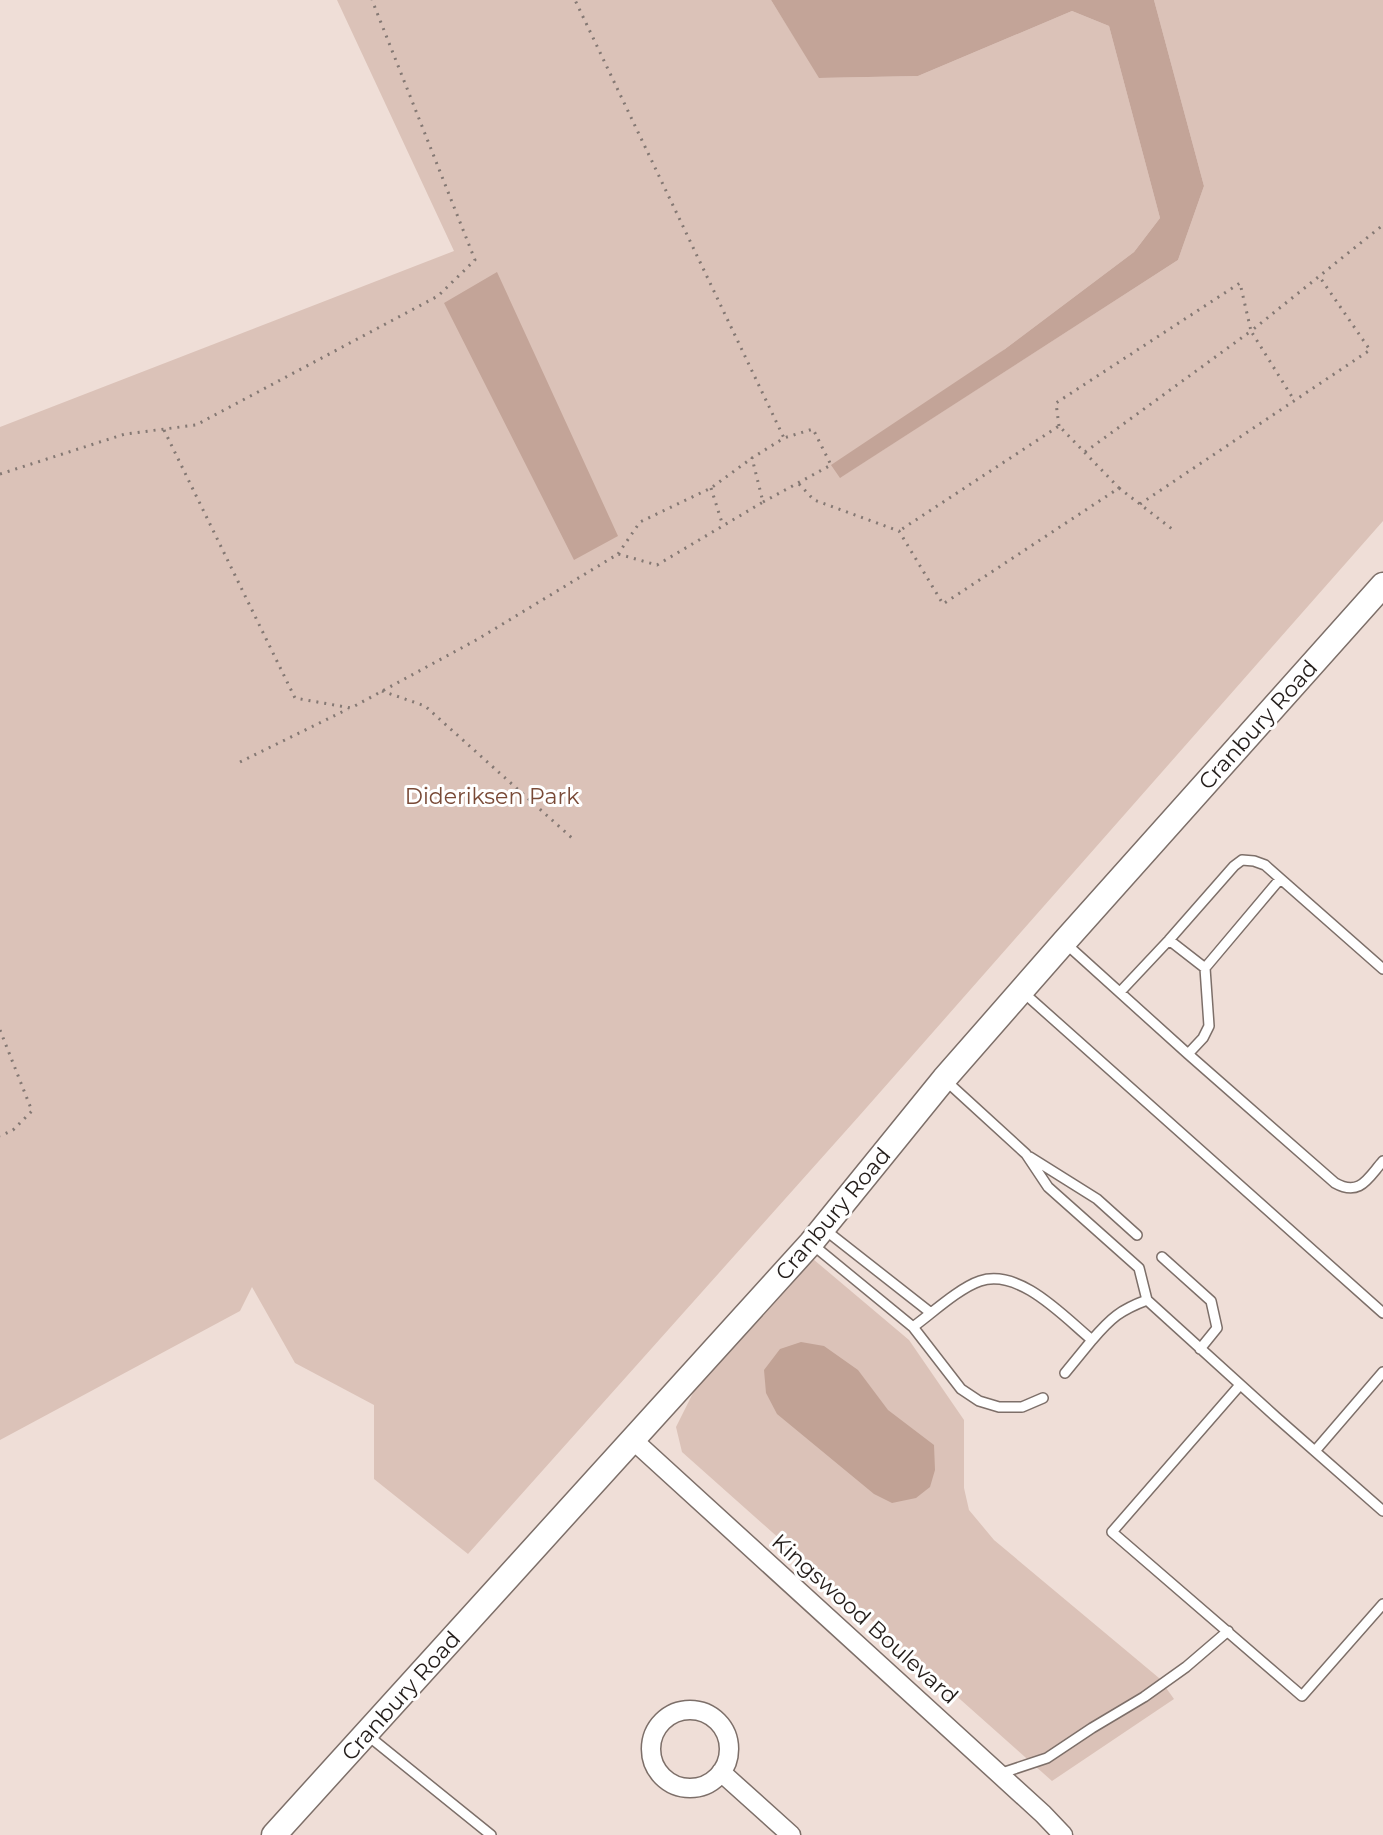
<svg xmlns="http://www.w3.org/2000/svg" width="1383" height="1835" font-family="Montserrat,sans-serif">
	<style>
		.green { fill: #dbc2b8 }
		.forest { fill: #c3a498 }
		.water { fill: #c1a295 }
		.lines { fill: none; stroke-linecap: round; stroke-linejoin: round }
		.lane-casing { stroke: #7d6f69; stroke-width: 12 }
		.street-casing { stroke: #7d6f69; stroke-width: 21 }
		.secondary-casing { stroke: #7d6f69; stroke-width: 27 }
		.path { stroke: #847873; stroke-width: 3; stroke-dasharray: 2 6; stroke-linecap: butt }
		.lane { stroke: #fff; stroke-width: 9 }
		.street { stroke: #fff; stroke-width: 18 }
		.secondary { stroke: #fff; stroke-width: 24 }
		.labels { text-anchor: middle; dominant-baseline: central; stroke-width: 6; stroke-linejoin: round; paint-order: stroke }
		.street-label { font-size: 22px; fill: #231d1a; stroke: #fff }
		.park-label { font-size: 22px; fill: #794a37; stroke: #fff }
	</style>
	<rect width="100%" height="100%" fill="#efded7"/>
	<!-- green -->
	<path class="green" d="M337,0h434l49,78 98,-2 154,-65 37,15 51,192 -26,34 -129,97 -164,128 337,-217 26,-74 -50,-186h229v521l-523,594 -392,439 -94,-75v-74l-79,-42 -43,-76 -12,24 -240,129v-1013l454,-176z
		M813,1259l96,81 55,80v68l5,22 25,30 165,138 15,21 -122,82 -370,-329 -6,-25 20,-40z"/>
	<!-- forest -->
	<path class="forest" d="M771,0h383l50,186 -26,74 -338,218 -9,-13 174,-116 129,-97 26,-34 -51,-192 -37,-15 -154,65 -99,2z
		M497,272l121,264 -44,24 -130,-257z"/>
	<!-- water -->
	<path class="water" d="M801,1342l23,4 34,24 30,40 46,35 1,25 -5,17 -14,11 -24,5 -18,-9 -97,-80 -11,-21 -2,-23 16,-21z"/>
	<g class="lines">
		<defs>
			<path id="lane" d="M1169,940l36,28 75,-89
				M1064,942l124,112 147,129c25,14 33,-5 48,-22
				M1121,991l48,-51 65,-74 8,-6 12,1 11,4 118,104
				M1024,993l359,320
				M1188,1054l15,-16 6,-12 -4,-58
				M944,1079l82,75 22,33 91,81 8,32
				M1030,1157l67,42 40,36
				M824,1229l107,84
				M813,1245l100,82 48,62 18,12 20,6h23l21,-9
				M1162,1257l49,44 6,27 -17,21
				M913,1327c18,-13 46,-39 67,-46 40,-13 84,36 112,59l-27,33
				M1092,1340c19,-22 28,-30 55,-40l129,117 107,94
				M1240,1385l-128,147 190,164 81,-92
				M1315,1451l68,-79
				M366,1734l125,101
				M999,1774l48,-16 45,-30 52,-31 42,-30 42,-36"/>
			<path id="street" d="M633,1440l410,374 20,21
				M651 1749a39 39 0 1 1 78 0a39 39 0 1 1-78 0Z
				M721,1772l70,63"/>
			<path id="secondary" d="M274,1835l537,-592 133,-164 120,-137 319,-357"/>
		</defs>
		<!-- lane casing -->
		<use href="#lane" class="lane-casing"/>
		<!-- street casing -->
		<use href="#street" class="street-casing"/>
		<!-- secondary casing -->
		<use href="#secondary" class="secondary-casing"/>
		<!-- path -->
		<path class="path" d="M1059,426l-3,-23 184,-120 11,48 132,-106
			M164,430l131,268 56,10 127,-69 140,-85 39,11 106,-63 -11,-44 32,-20 -209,-438
			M1085,452l166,-121 43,69
			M0,474l125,-40 71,-9 242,-129 37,-36 -103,-260
			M799,484l15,16 85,31 44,73 176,-116 -60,-62 -160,105
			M711,488l12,38
			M1119,488l57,44
			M763,502l68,-37 -18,-36 -29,9
			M1140,504l230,-154 -51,-74
			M618,554l22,-32 71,-34 41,-30
			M382,691l43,15 147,132
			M240,762l108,-53
			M0,1030l32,81 -19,19 -13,6"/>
		<!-- lane -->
		<use href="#lane" class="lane"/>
		<!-- street -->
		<use href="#street" class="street"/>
		<!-- secondary -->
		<use href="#secondary" class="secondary"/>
	</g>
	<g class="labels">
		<!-- street labels -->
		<g class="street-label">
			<text transform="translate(1258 725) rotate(-48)">Cranbury Road</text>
			<text transform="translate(833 1214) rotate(-50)">Cranbury Road</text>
			<text transform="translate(865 1619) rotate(42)">Kingswood Boulevard</text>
			<text transform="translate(401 1696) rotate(-48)">Cranbury Road</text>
		</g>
		<!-- park labels -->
		<g class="park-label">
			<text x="492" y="796">Dideriksen Park</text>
		</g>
	</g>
</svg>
